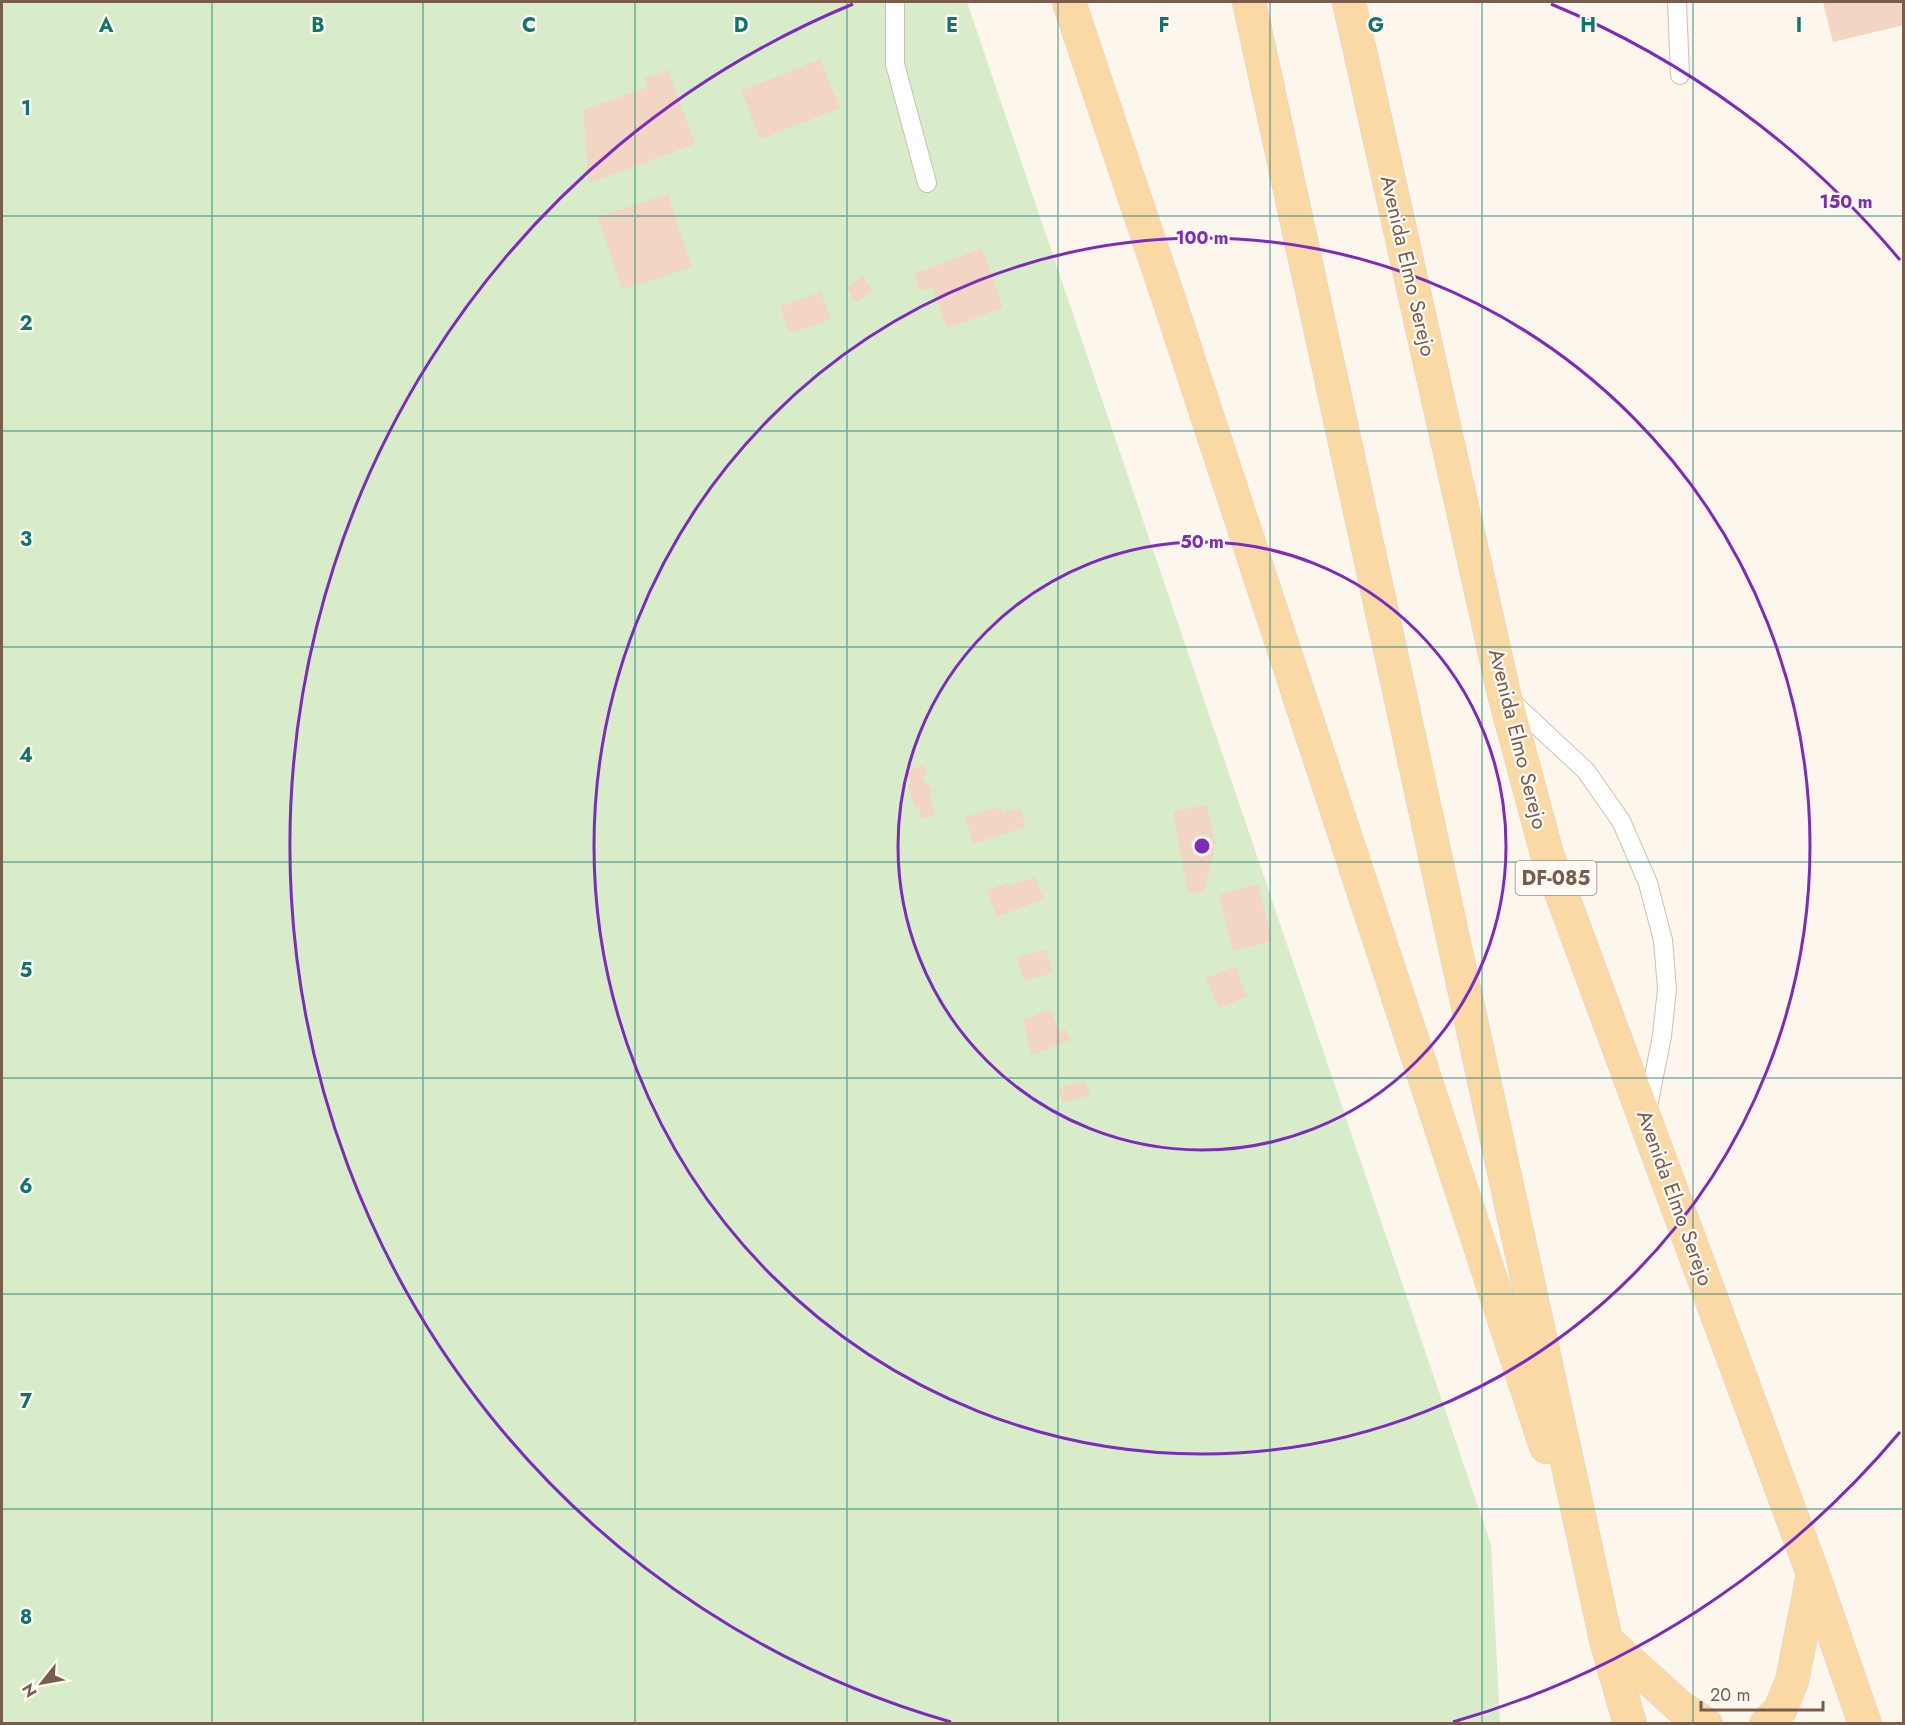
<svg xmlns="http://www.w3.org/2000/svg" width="1905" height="1725" font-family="Jost,sans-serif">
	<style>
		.green { fill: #d8ecc9 }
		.building { fill: #f3d5c3 }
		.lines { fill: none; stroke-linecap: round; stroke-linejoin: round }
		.lane-casing { stroke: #d1beb0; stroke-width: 20 }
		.primary-casing { stroke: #dad1cd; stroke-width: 34 }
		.lane { stroke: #fff; stroke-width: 18 }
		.primary { stroke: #fbd9a5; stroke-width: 33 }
		.grid { fill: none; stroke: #0f766e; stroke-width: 1.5; stroke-opacity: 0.55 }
		.ring { fill: none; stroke: #7b2cbf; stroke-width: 3 }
		.labels { text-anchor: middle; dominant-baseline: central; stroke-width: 4.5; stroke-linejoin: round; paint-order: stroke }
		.shield { fill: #fffaf3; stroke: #a28b7f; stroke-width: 1.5 }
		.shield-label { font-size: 20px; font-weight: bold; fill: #7a5c4d }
		.street-label { font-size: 21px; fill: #7a5c4d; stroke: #fffaf3 }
		.grid-label { font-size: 20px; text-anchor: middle; font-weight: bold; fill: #0f766e; stroke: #fffaf3; stroke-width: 4.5; stroke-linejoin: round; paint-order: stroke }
		.centre { fill: #7b2cbf; stroke: #fffaf3; stroke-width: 3 }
		.ring-label { font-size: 18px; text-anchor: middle; font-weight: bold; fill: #7b2cbf; stroke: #fffaf3; stroke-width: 4.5; stroke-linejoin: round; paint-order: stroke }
	</style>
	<rect width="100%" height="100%" fill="#fdf6ec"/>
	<!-- green -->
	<path class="green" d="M2,2h965l524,1543 9,178 -1498,1z"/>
	<!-- building -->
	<path class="building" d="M1823,2h81v23l-71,17z
		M820,59l20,49 -79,31 -20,-48z
		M668,70l27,74 -106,39 -6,-73 65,-23 -3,-9z
		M668,194l24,73 -70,23 -24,-73z
		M982,248l21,60 -56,20 -15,-41 -12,4 -6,-17z
		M863,276l10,16 -18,10 -9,-15z
		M821,292l10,27 -41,14 -10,-26z
		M924,765l3,8 -5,2 3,9 3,-1 4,9 -3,2 6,20 -13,5 -4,-12h-2l-9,-23 4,-1 -5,-12z
		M1207,805l7,34h2v3l-12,49 -16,3 -15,-83z
		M1000,807l3,6 17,-5 6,19 -53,17 -8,-27z
		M1035,877l9,22 -47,18 -10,-26 21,-9 2,4z
		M1258,884l14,57 -39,10 -14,-56z
		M1046,949l7,24 -29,8 -7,-23z
		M1235,966l12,31 -28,11 -13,-30z
		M1050,1009l9,22 6,-2 6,11 -39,15 -9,-35z
		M1085,1081l5,14 -28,8 -4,-15z"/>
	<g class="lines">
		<defs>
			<path id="lane" d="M895,2v62l32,119
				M1677,2l3,73
				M1510,700l76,71 35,50 27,62 15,57 4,49 -5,47 -15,75"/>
			<path id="primary" d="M1069,2l103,307 374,1138
				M1249,2l357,1638 24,84
				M1349,2l155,692 43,160 266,720 52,150
				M1606,1640l74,67 26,17
				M1766,1724l14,-14 12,-29 21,-107"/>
		</defs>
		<!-- lane casing -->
		<use href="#lane" class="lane-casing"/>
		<!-- primary casing -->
		<use href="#primary" class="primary-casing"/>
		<!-- lane -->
		<use href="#lane" class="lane"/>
		<!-- primary -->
		<use href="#primary" class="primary"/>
	</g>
	<!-- grid -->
	<path class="grid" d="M212,2v1722M423,2v1722M635,2v1722M847,2v1722M1058,2v1722M1270,2v1722M1482,2v1722M1693,2v1722M2,216h1902M2,431h1902M2,647h1902M2,862h1902M2,1078h1902M2,1294h1902M2,1509h1902"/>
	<!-- distance rings -->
	<g class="ring">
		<circle cx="1202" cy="846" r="304"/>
		<circle cx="1202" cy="846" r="608"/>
		<path d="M1900 1432A911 911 0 0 1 1453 1722M951 1722A911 911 0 0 1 853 4M1551 4A911 911 0 0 1 1900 260"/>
	</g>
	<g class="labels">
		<!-- shield labels -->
		<rect class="shield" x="1515.5" y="861" width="81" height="34" rx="4.5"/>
		<g class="shield-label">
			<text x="1556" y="878">DF-085</text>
		</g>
		<!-- street labels -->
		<g class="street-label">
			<text transform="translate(1408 266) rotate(77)">Avenida Elmo Serejo</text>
			<text transform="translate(1518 739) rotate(76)">Avenida Elmo Serejo</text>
			<text transform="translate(1675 1198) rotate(70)">Avenida Elmo Serejo</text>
		</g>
	</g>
	<g class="grid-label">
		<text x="106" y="32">A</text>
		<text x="318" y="32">B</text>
		<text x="529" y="32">C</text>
		<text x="741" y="32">D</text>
		<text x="952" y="32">E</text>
		<text x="1164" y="32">F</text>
		<text x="1376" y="32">G</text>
		<text x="1588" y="32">H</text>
		<text x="1799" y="32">I</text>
		<text x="26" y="115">1</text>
		<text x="26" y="330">2</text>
		<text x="26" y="546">3</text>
		<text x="26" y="762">4</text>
		<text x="26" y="977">5</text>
		<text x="26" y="1193">6</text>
		<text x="26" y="1408">7</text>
		<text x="26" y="1624">8</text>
	</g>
	<circle cx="1202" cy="846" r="9" class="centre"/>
	<g class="ring-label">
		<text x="1846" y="208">150 m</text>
		<text x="1202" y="244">100 m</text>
		<text x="1202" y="548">50 m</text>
	</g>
	<!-- border -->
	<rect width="1905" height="1725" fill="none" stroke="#7a5c4d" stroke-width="6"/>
	<!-- north arrow -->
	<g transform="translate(42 1683) rotate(239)" stroke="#fffaf3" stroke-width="4.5" paint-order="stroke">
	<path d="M0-4.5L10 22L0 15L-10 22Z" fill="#7a5c4d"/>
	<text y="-9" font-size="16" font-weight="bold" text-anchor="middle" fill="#7a5c4d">N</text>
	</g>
	<!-- scale -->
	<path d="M1701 1701v9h122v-9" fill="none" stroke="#7a5c4d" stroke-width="3"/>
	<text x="1710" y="1701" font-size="18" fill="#7a5c4d" stroke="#fffaf3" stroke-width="4.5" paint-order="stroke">20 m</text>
</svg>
